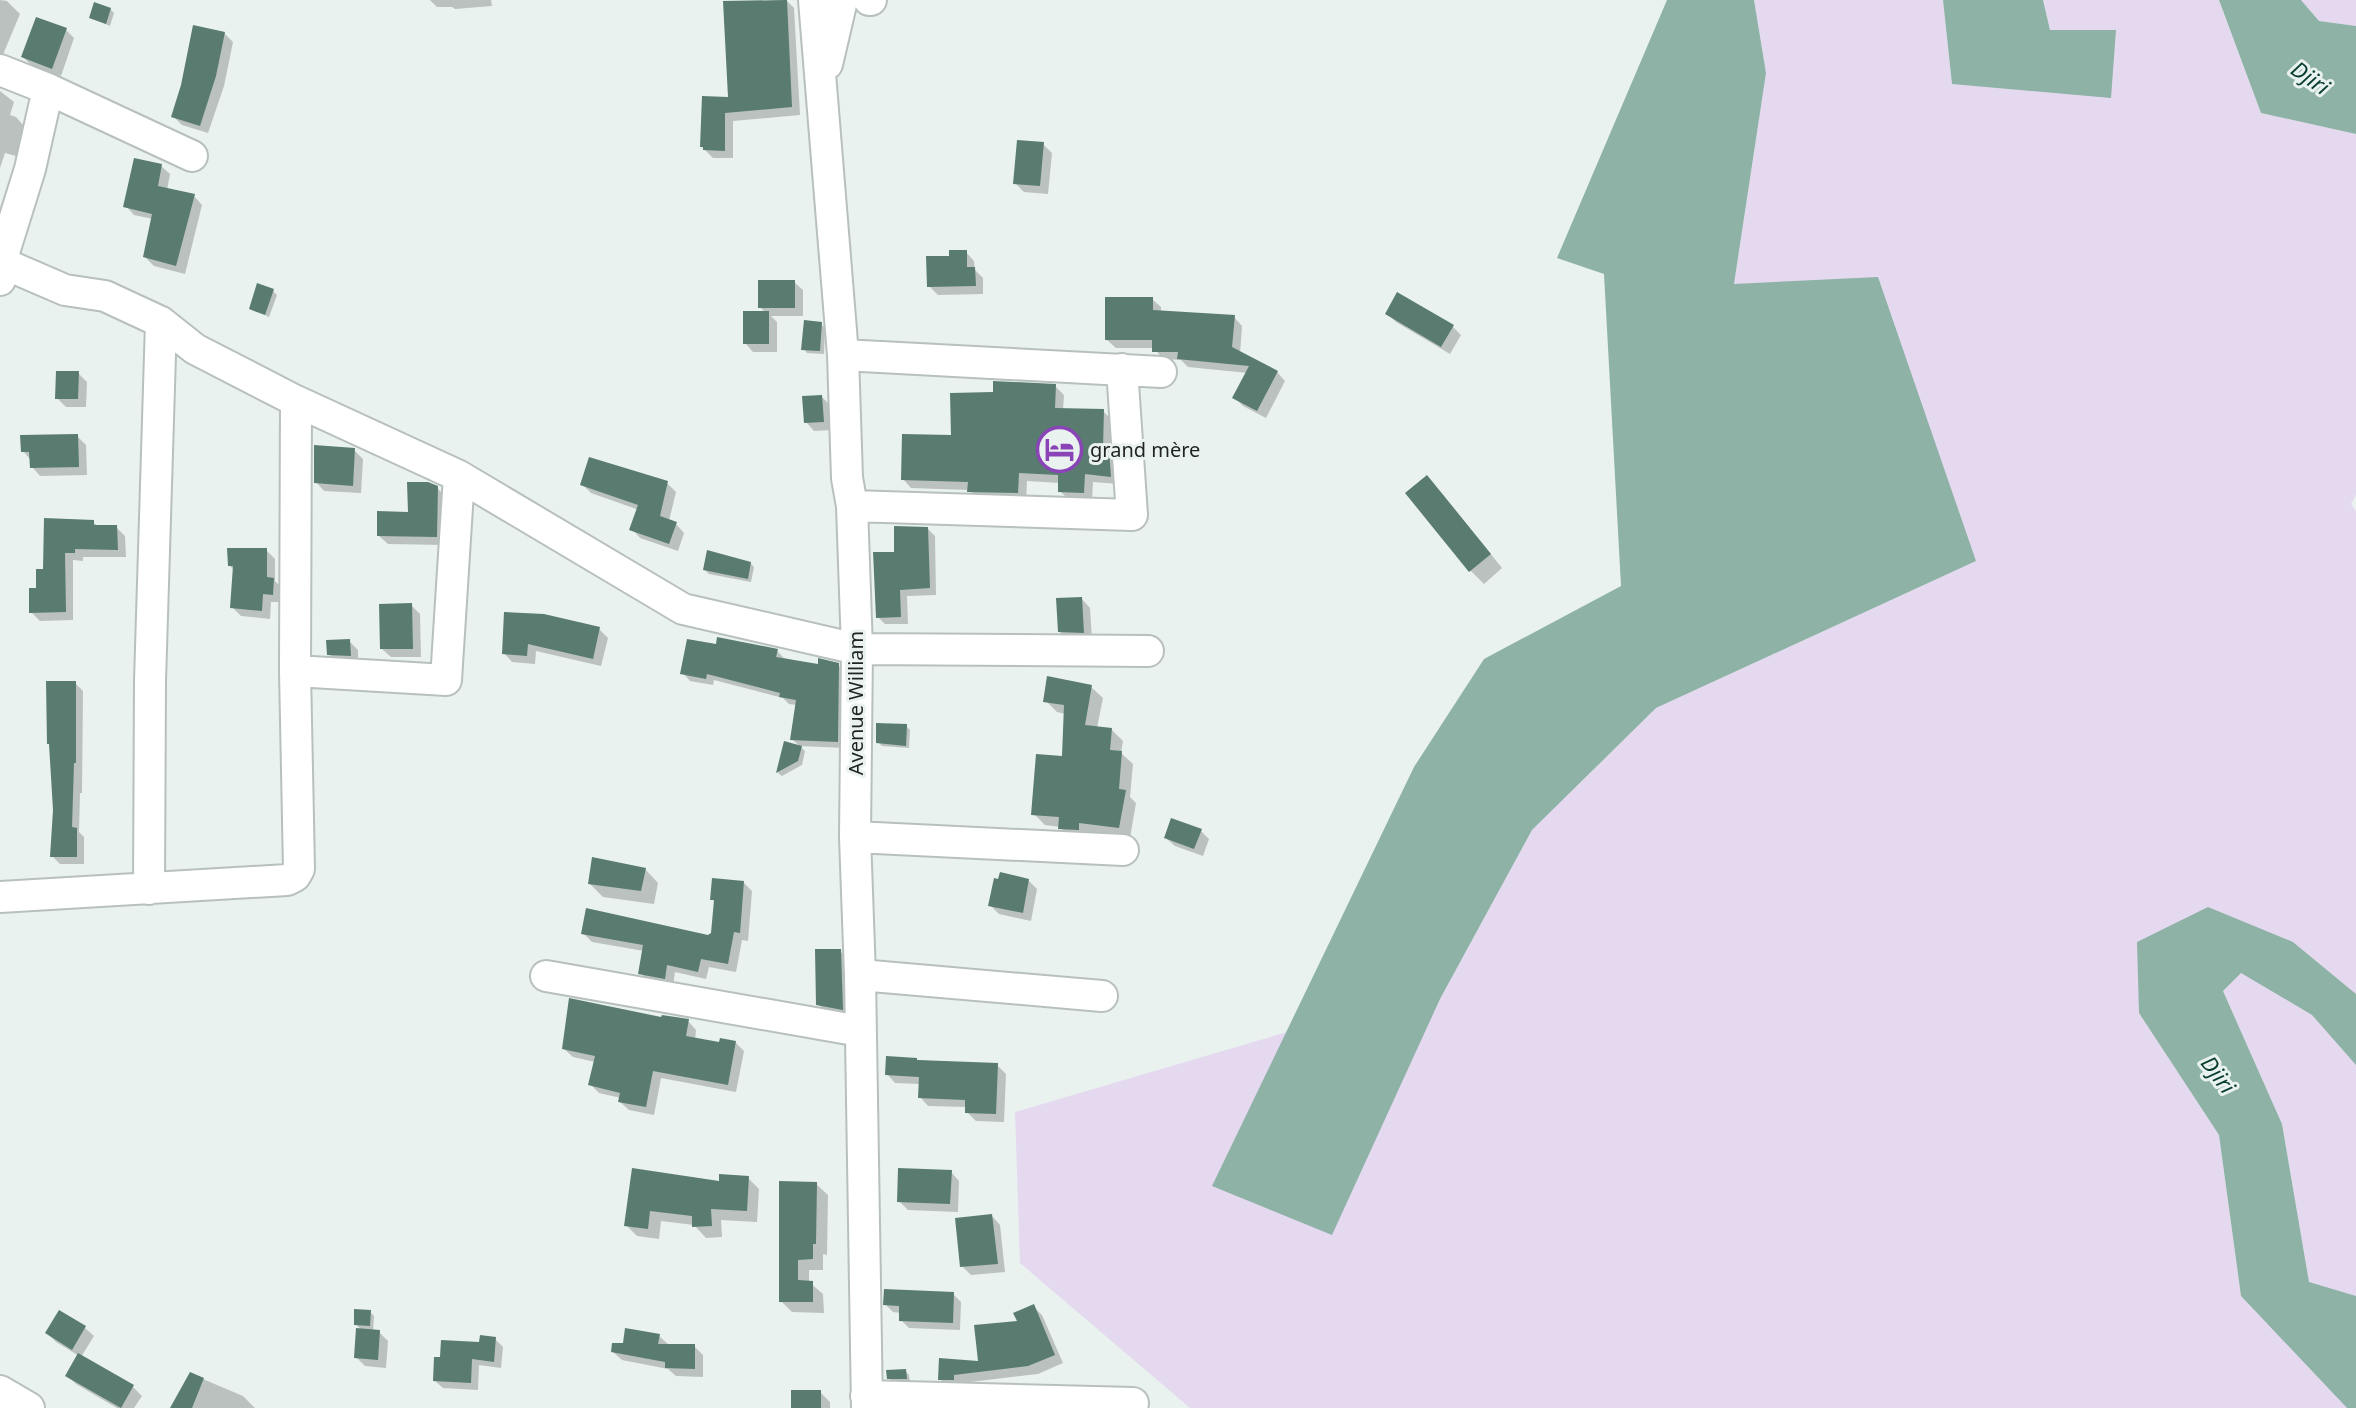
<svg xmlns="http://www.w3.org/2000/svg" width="2356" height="1408" font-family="'Noto Sans',sans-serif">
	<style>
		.green { fill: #e5d9f0 }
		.water { fill: #8eb2a6 }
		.shadow { fill: #0003 }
		.building { fill: #597b70 }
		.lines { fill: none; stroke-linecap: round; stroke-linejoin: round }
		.minor-casing { stroke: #b8c0bd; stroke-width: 34 }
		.minor { stroke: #fff; stroke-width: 30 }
		.labels { text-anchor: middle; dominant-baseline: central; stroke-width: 6; stroke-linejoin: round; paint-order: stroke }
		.poi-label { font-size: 20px; fill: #1e2220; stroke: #e9f2ef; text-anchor: start }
		.street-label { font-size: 20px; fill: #1e2220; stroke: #e9f2ef }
		.water-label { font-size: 22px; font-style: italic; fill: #053c2f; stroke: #e9f2ef }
	</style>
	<rect width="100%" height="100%" fill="#e9f2ef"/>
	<!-- green -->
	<path class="green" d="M1754,0h189l9,84 98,-54 -7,-30h176l42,113 95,21v361l-5,9 5,7v483l-63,-52 -154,71 80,122 22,161 106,112h-1157l-170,-145 -5,-151 272,-80 -74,154 227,-187 92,-169 124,-122 320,-147 -242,-277 32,-211z
		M2301,0h55v26l-37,-5z
		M2241,972l71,43 44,50v231l-47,-13 -27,-159 -59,-133z"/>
	<!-- water -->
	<path class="water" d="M1667,0h87l12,73 -32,211 144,-7 98,284 -320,147 -124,122 -92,169 -108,236 -120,-49 202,-419 70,-108 137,-73 -17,-312 -47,-16z
		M1943,0h100l7,30h66l-5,68 -159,-14z
		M2219,0h82l18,21 37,5v108l-95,-21z
		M2208,907l85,35 63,52v71l-44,-50 -71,-42 -18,18 59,133 27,158 47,14v112h-9l-106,-112 -22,-161 -80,-122 -2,-71z"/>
	<!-- shadow -->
	<path class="shadow" d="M0,0l7,1 13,13 -18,43 -2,-1z
		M430,0h61l1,6 -37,3 -3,-2h-15z
		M786,0l8,8 6,107 -67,6v37h-20l-11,-11 28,-48 -5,-96z
		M110,9l4,4 -4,13 -19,-8z
		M66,30l8,8 -13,38 -29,-10 -9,-9z
		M224,33l9,9 -9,44 -16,47 -26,-8 -9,-9z
		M0,91l14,11 -4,13 6,2 8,9 -8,30 -11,-3 -5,15z
		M1043,144l9,9 -4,41 -24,-2 -9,-9z
		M161,166l9,8 -3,16 27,6 8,9 -17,69 -31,-8 -9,-9 8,-38 -19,-4 -8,-9z
		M966,252l8,9 1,9 8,8v16l-45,1 -9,-9 22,-28z
		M794,282l9,8v26h-32l6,6v30h-24l-8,-9 21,-30 -6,-6z
		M273,291l4,4 -8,22 -18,-9z
		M1152,299l9,8v5l73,5 8,9 -2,28 37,18 8,9 -19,37 -23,-12 -8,-8 13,-25 -60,-6 -7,-7 -18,-1 -9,-11h-38l-9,-8z
		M1387,313l65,13 9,9 -11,19 -54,-32z
		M821,324l4,4 -1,26 -17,-1 -3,-4z
		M78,373l9,9 -1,25h-20l-9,-9z
		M1055,386l9,9 -1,15 40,1 9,9 -1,33 6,7 2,24 -26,-2 -1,19 -23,-1 -9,-9v-8l-33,-2 -1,20 -48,-2 -9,-9 -58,-2 -8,-9 50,-42 42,-43z
		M822,397l8,8 1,25 -17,1 -8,-9z
		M77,436l9,9 1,30 -47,1 -8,-9 -1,-7 -8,-9z
		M354,450l9,9 -2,34 -37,-2 -8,-9z
		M667,483l9,9 -7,29 7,3 8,9 -6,18 -38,-13 -8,-9 7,-19 -48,-17 -9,-9z
		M437,488l9,9 -1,48 -57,-1 -9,-8 31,-22z
		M1440,491l62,77 -18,16 -14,-14z
		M93,522l6,5h17l9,9 1,21h-43v4l-10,-1v60l-33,1 -9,-9 14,-41z
		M928,529l7,7 1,59 -29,1 1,28h-23l-7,-7 18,-63z
		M266,550l9,9v22l7,7 -1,14h-10l-1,17 -29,-3 -9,-9 3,-36 -5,-5z
		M750,563l4,4 -3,15 -42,-8 -4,-4z
		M1082,599l8,9 2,32h-24l-8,-8z
		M411,605l9,9 1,43h-30l-9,-8z
		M544,616l55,13 9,9 -7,28 -65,-15 -1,13 -23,-2 -8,-9z
		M349,641l9,9v14l-20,-1 -9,-9z
		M777,651l7,7 35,8 19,-1 7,8v75l-45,-2 5,5 -3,14 -20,11 -4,-3 8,-29 14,3 -8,-8 5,-34 -8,-1 -6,-6 -69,-18 -1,5 -23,-4 -7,-8z
		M75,683l8,8 -1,102h-2l-1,39 5,5v27h-24l-8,-8 3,-46z
		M1091,687l12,11 -6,30 15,2 11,11 -2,12 12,11 -3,33 6,6 -6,35 -40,-5 -1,7 -18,-1 -11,-12 -15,-2 -11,-11 30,-56 2,-44 -9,-2 -11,-11z
		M906,726l4,4 -1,18 -27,-2 -4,-4z
		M1200,830l9,9 -6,17 -28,-10 -9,-8z
		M645,869l13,14 -4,21 -51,-7 -13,-13z
		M1028,880l9,9 -6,32 -32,-7 -9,-9z
		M744,883l8,8 -4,50 -6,-1 -6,32 -27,-5 -3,12 -31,-7 -2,14 -24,-4 -8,-9 3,-22 -52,-9 -9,-9 125,4 5,-3 3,-31 -4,-4z
		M840,951l9,9 1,57 -23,-4 -9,-9z
		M663,1020l25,1 8,9 -1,10 25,4 15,-2 9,9 -8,41 -75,-14 -7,37 -25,-5 -9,-8 1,-4 -22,-5 -9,-9 5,-22 -22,-5 -9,-8z
		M916,1060l81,5 9,9 -2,48 -28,-1 -9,-9v-5l-39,-1 -8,-9v-13l-25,-1 -8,-9z
		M633,1170l88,13 27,-5 11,11 -2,33 -36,-2 1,17 -16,1 -12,-13 -33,-4 -2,18 -22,-3 -11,-11z
		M951,1172l8,9 -1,31 -50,-2 -9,-9z
		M816,1184l12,11 -1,60 -4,-1v16h-14v12l14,12 1,19 -32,-1 -11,-11z
		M992,1216l8,9 5,47 -34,3 -9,-9z
		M953,1294l8,8 -1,28 -51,-2 -8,-8v-7l-8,-1 -8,-8z
		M1033,1306l9,9 21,48 -25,11 -76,9v5h-14l-8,-9 40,-15z
		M370,1312l4,4 -1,16h6l9,9 -2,27 -21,-2 -9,-9 6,-26 -6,-7z
		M85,1328l9,8 -13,21 52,30 9,9 -8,12h-17l-41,-24 -9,-8 12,-20 -23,-14 -9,-9z
		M659,1336l9,8 26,2 9,9v22l-27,-1 -8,-7 -46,-9 -9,-8z
		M495,1339l8,8 -2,21 -22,-3 -1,25 -35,-2 -8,-7z
		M905,1371l4,4 1,7h-17l-4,-4z
		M191,1374l52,22 12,12h-83z
		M820,1392l10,10v6h-37z"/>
	<!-- building -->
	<path class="building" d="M787,0l5,107 -67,6v38l-22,-1v-3h-3l2,-51 26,1 -5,-96z
		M94,2l17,6 -5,16 -17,-6z
		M36,17l31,11 -15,41 -31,-12z
		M193,25l32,7 -9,44 -16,50 -29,-9 10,-32z
		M1017,140l27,2 -4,44 -27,-2z
		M134,158l28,6 -4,22 37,8 -19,72 -33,-9 9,-43 -29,-7z
		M949,250h18v17h8l1,19 -49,1 -1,-31h23z
		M758,280h37v28h-37z
		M257,283l17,6 -9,26 -16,-6z
		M1397,292l57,33 -13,22 -56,-33z
		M1105,297h48v13l82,5 -3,32 46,24 -21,40 -25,-13 17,-32 -72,-7 1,-7h-26v-12h-47z
		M743,311h26v33h-26z
		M804,320l18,2 -2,29 -19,-1z
		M56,371h23l-1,28h-23z
		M993,381l63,3 -1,24 49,1 -1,39 6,1 2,28 -26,-3 -1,19 -26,-1v-17l-39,-2 -1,20 -51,-1 1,-10 -67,-2 1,-46 49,1 -1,-42 43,-1z
		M822,395l2,27 -20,1 -2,-27z
		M78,434l1,33 -49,1 -1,-16h-8l-1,-17z
		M314,445l41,3 -2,38 -39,-3z
		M589,457l79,24 -8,35 17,6 -8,22 -40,-14 9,-25 -58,-20z
		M1427,475l64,79 -22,18 -64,-79z
		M407,482h21l10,4 -1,51 -60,-1v-25l31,1z
		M44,518l50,2v5h23l1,25 -43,-1v4h-10l1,59 -37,1v-25h7v-19h7z
		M894,526l34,1 2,61 -30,2 1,27 -25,1 -3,-66h21z
		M227,548h40v29l7,1 -1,17 -10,-1 -1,17 -32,-3 3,-42h-5z
		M707,550l44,12 -3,17 -45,-9z
		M1082,597l2,36 -26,-1 -2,-34z
		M412,603l1,46h-33l-1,-45z
		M504,612l40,2 56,13 -7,32 -65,-15 -1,12 -25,-2z
		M717,637l61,12 -2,8 42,7v-6l21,5 -1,79 -48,-2 6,-40 -17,-3 1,-4 -73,-19 -1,5 -26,-5 7,-35 29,5z
		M350,639l1,17 -24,-1 -1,-15z
		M1047,676l45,9 -7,40 27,3 -2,22 12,1 -3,38 7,1 -7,38 -40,-5v7l-21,-1 1,-12 -28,-2 5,-61 26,2 2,-51 -21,-3z
		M46,681h30v82h-2l-2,64 5,1v29h-27l3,-47 -4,-66h-2z
		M876,723l31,1 -1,22 -30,-3z
		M784,741l18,5 -4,15 -22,12z
		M1171,818l31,11 -8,20 -30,-11z
		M592,857l54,11 -5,23 -53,-7z
		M1000,872l29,7 -6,34 -35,-7 6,-28 4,1z
		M712,878l32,3 -4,52 -6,-1 -6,32 -27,-5 -3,13 -31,-7 -2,14 -27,-5 5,-29 -62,-11 5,-26 122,27 3,-2 3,-33h-4z
		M815,949h26l2,61 -27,-5z
		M569,998l92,19 1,-2 27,4 -3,17 33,6 1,-4 16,3 -8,44 -75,-14 -7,36 -28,-5 2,-9 -32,-8 7,-29 -33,-7z
		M886,1056l31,2v2l81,3 -2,51 -31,-1v-13l-47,-2 1,-21 -34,-2z
		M632,1168l87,13v-7l30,2 -2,35 -36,-2 1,17 -20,1v-11l-42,-5 -2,18 -24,-3z
		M898,1168l54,2 -2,34 -53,-2z
		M779,1181l38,1 -1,62h-3v15l-15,1v20l15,1v21h-34z
		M992,1214l6,50 -38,3 -5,-49z
		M884,1289l70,3 -1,31 -54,-2v-15l-16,-1z
		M1034,1304l21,51 -27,11 -74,9v5h-16l1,-22 39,3 -4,-36 43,-4 -4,-8z
		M354,1309l17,1 -1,16 -16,-1z
		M59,1310l27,16 -14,24 -27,-17z
		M356,1328l24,2 -2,30 -24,-2z
		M625,1328l35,6 -2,10h37v25l-30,-1v-6l-54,-10 1,-9h11z
		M480,1335l16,2 -2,25 -22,-3 -1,24 -38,-2 1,-24h6l1,-17 38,2z
		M78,1353l56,32 -13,23 -56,-32z
		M906,1369l1,10h-20l-1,-9z
		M190,1372l14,6 -12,30h-22z
		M791,1390h30v18h-30z"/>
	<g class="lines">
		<defs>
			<path id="minor" d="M814,0l29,355 4,123 5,28 5,143 -2,188 5,138 7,433
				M869,0h2
				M827,64l15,-64
				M0,70l48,19 144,67
				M0,262l65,28 40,6 56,26 34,27 101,52 163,75 224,133 174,40 291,2
				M0,280l1,-18 29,-93 18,-80
				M843,355l318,17
				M852,506l280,9 -10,-146
				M295,671l151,9 13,-204
				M855,837l268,13
				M149,889l1,-208 11,-359
				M0,897l287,-17 8,-4 4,-7 -4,-198 1,-270
				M860,975l242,21
				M546,976l314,55
				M0,1391l29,17
				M866,1396l267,7"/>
		</defs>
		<!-- minor casing -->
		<use href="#minor" class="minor-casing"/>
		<!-- minor -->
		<use href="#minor" class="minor"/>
	</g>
	<!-- icons -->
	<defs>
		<symbol id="hotel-ring" viewBox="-11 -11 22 22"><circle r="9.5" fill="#e9f2ef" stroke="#8a44b8" stroke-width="1.5"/><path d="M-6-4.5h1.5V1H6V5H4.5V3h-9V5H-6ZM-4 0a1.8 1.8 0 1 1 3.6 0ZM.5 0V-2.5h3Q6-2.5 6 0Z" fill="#8a44b8"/></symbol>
	</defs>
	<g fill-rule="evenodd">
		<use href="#hotel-ring" x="1034" y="424" width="51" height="51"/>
	</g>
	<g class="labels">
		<!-- poi labels -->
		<g class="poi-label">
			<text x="1090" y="449">grand mère</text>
		</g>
		<!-- street labels -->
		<g class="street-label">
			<text transform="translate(855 703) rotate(-90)">Avenue William</text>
		</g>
		<!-- water labels -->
		<g class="water-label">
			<text transform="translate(2311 77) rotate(35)">Djiri</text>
			<text transform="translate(2219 1074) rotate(53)">Djiri</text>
		</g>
	</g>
</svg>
